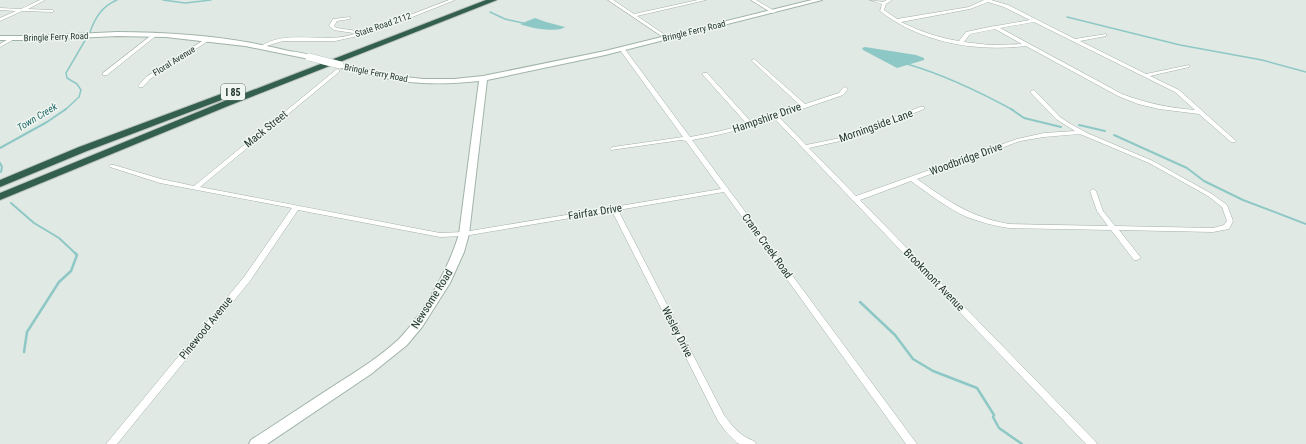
<svg xmlns="http://www.w3.org/2000/svg" width="1306" height="444" font-family="'Roboto Condensed',sans-serif">
	<style>
		.water { fill: #8ec8c6 }
		.lines { fill: none; stroke-linecap: round; stroke-linejoin: round }
		.stream-far2 { stroke: #8ec8c6; stroke-width: 1.5 }
		.stream-far1 { stroke: #8ec8c6; stroke-width: 2 }
		.stream { stroke: #8ec8c6; stroke-width: 2.5 }
		.street-casing { stroke: #a4b0a9; stroke-width: 1 }
		.secondary-casing { stroke: #a0b3a9; stroke-width: 2 }
		.highway-casing { stroke: #bdc3c0; stroke-width: 2 }
		.street { fill: #fff; fill-rule: evenodd }
		.secondary { fill: #fff; fill-rule: evenodd }
		.highway { fill: #325f4e; fill-rule: evenodd }
		.secondary-bridge-casing { stroke: #a0b3a9; stroke-width: 8; stroke-linecap: butt }
		.secondary-bridge { stroke: #fff; stroke-width: 7 }
		.labels { text-anchor: middle; dominant-baseline: central; stroke-width: 3; stroke-linejoin: round; paint-order: stroke }
		.far-street-label { font-size: 9px; fill: #23372e; stroke: #f0f6f2 }
		.shield { fill: #f0f6f2; stroke: #607069; stroke-width: 1 }
		.shield-label { font-size: 10px; font-weight: bold; fill: #23372e }
		.far-water-label { font-size: 10px; font-style: italic; fill: #256b6a; stroke: #f0f6f2 }
		.street-label { font-size: 11px; fill: #23372e; stroke: #f0f6f2 }
	</style>
	<rect width="100%" height="100%" fill="#e0e9e3"/>
	<!-- water -->
	<path class="water" d="M535,18l11,4 19,5c-7,6 -36,1 -45,-3z
		M865,47l51,8 8,3v2l-27,8 -34,-18 -1,-2z"/>
	<g class="lines">
		<!-- stream-far2 -->
		<path class="stream-far2" d="M163,0l22,3 26,-3
			M490,12l15,7 18,4
			M1067,17l113,28 82,15 44,12
			M90,32c5,-14 12,-26 27,-32
			M907,64c38,11 71,27 106,46
			M65,110l14,-13 2,-7 -4,-6 -10,-6 -1,-5 21,-36"/>
		<!-- stream-far1 -->
		<path class="stream-far1" d="M1011,109l13,9 37,9
			M1079,125l26,6
			M1114,135l73,33 17,13 39,19 63,24
			M0,148l47,-26 19,-13
			M0,163l2,4 -1,5
			M11,203l23,20 25,15 17,16"/>
		<!-- stream -->
		<path class="stream" d="M860,302l35,33 18,24 20,12 44,17 17,27 -1,2 6,11 23,16
			M24,352l3,-20 32,-50 12,-11 6,-16 -2,-2"/>
		<defs>
			<path id="street" d="M40,0h5l-17,9 23,1h2v2l-31,-1 -22,10v-3l16,-7 -16,-1v-2l21,1z
				M449,0h6l-68,27 -29,9 -23,5h-52l-20,6 -2,-1c18,-12 44,-8 65,-8 10,0 19,-1 28,-4l-1,-1 -19,-3 -5,-4 4,-7 17,-2v2l-13,2 -3,5 3,2 20,3 1,2 26,-8z
				M608,0h5l21,14 64,-14h8l-69,16 31,21v1l-2,1z
				M751,0h5l20,12 -4,1z
				M870,0l13,2 4,-2h5l-6,4 -2,6 13,9 72,-12 15,-7h7l17,5 67,34 31,-5v2l-26,5 66,33 43,-9v2l-39,9 29,14 57,51 -1,1h-4l-32,-28 -40,-5 -21,-5 -20,-8 -92,-50c-50,6 -105,-3 -146,-35l2,-7zM988,2l16,5 26,13 -34,6h-2l-28,6 -7,9c-20,-3 -40,-10 -58,-19l69,-13zM1034,22l141,70 20,18c-26,-2 -49,-7 -73,-16l-122,-66zM995,29l27,15 -32,1 -26,-3 6,-8z
				M153,34l4,1 -50,40h-4v-2z
				M12,37l4,1 -16,9v-3z
				M207,38l4,1 -61,40 -7,8h-4l-1,-1 8,-9z
				M620,48h4l66,89 31,-6 26,-7 -44,-49v-2h4l45,50 49,-17 -49,-45v-1l2,-1 51,45 34,-11 4,-5 2,-1 3,2 -5,6 -64,22 27,28 39,-8 75,-30h4v2l-75,30 -40,9 47,48 161,-57 27,-6 31,-2 -19,-12 -25,-26 -1,-1 3,-2 2,1 25,26 9,6 18,10 66,28 59,33 15,11 6,16 -4,8 -16,3 -94,-2 22,28 -4,2h-3l-23,-30 -102,-2c-14,-2 -29,-6 -42,-11 -20,-9 -38,-23 -56,-36l-51,19 235,241 2,3h-11l-311,-325c-28,9 -55,16 -83,21l225,304h-11l-182,-252 -106,18 106,205c9,12 16,21 30,26l2,3h-16l-3,-1 -10,-10 -9,-12 -106,-210 -148,25 -24,1 -142,-27 -48,71 -133,163h-11l138,-167 48,-69 -132,-25 -50,-16 -1,-1 1,-1h4l47,14 33,7 143,-117 2,1v2l-139,115 240,46 24,-1 257,-43 -35,-48 -5,-1 -70,10 -1,-1 1,-1 2,-1 70,-10 -63,-87zM1080,134l69,29 59,33 14,11 5,14 -3,4 -11,3 -98,-2 -12,-15 -7,-20 -3,-2 -3,2 7,20 11,15 -99,-2c-39,-7 -61,-23 -92,-45l103,-38 24,-4z"/>
			<path id="secondary" d="M812,0h10l-217,55 -118,25 -18,154 -5,18 -14,31 -28,44 -15,18 -36,29 -104,70h-18l2,-4c28,-18 56,-37 84,-55 22,-14 45,-28 64,-46 25,-26 50,-71 60,-105l20,-153c-19,2 -37,3 -56,2 -29,-1 -58,-10 -86,-16v-4l59,13 27,3h31l29,-3 122,-25z
				M117,32c58,0 116,5 172,19 7,1 18,2 24,6l-4,2 -64,-13 -79,-9 -49,-1 -83,4h-34v-4h34z"/>
			<path id="highway" d="M486,0h11l-269,106 -228,94v-7l222,-91z
				M221,94l3,1 2,2 -2,2 -137,52 -87,36v-7l79,-33z"/>
		</defs>
		<!-- street casing -->
		<use href="#street" class="street-casing"/>
		<!-- secondary casing -->
		<use href="#secondary" class="secondary-casing"/>
		<!-- highway casing -->
		<use href="#highway" class="highway-casing"/>
		<!-- street -->
		<use href="#street" class="street"/>
		<!-- secondary -->
		<use href="#secondary" class="secondary"/>
		<!-- highway -->
		<use href="#highway" class="highway"/>
		<defs>
			<path id="secondary-bridge" d="M309,57l31,8"/>
		</defs>
		<!-- secondary-bridge casing -->
		<use href="#secondary-bridge" class="secondary-bridge-casing"/>
		<!-- secondary-bridge -->
		<use href="#secondary-bridge" class="secondary-bridge"/>
	</g>
	<g class="labels">
		<!-- far-street labels -->
		<g class="far-street-label">
			<text transform="translate(383 25) rotate(-19)">State Road 2112</text>
			<text transform="translate(694 31) rotate(-14)">Bringle Ferry Road</text>
			<text transform="translate(56 37) rotate(-2)">Bringle Ferry Road</text>
			<text transform="translate(174 61) rotate(-32)">Floral Avenue</text>
			<text transform="translate(376 73) rotate(11)">Bringle Ferry Road</text>
		</g>
		<!-- shield labels -->
		<rect class="shield" x="221" y="84" width="24" height="16" rx="3"/>
		<g class="shield-label">
			<text x="233" y="92">I 85</text>
		</g>
		<!-- far-water labels -->
		<g class="far-water-label">
			<text transform="translate(37 117) rotate(-31)">Town Creek</text>
		</g>
		<!-- street labels -->
		<g class="street-label">
			<text transform="translate(767 118) rotate(-19)">Hampshire Drive</text>
			<text transform="translate(876 126) rotate(-20)">Morningside Lane</text>
			<text transform="translate(266 129) rotate(-39)">Mack Street</text>
			<text transform="translate(966 159) rotate(-20)">Woodbridge Drive</text>
			<text transform="translate(595 212) rotate(-9)">Fairfax Drive</text>
			<text transform="translate(767 246) rotate(54)">Crane Creek Road</text>
			<text transform="translate(934 280) rotate(46)">Brookmont Avenue</text>
			<text transform="translate(432 299) rotate(-58)">Newsome Road</text>
			<text transform="translate(206 328) rotate(-51)">Pinewood Avenue</text>
			<text transform="translate(677 332) rotate(63)">Wesley Drive</text>
		</g>
	</g>
</svg>
